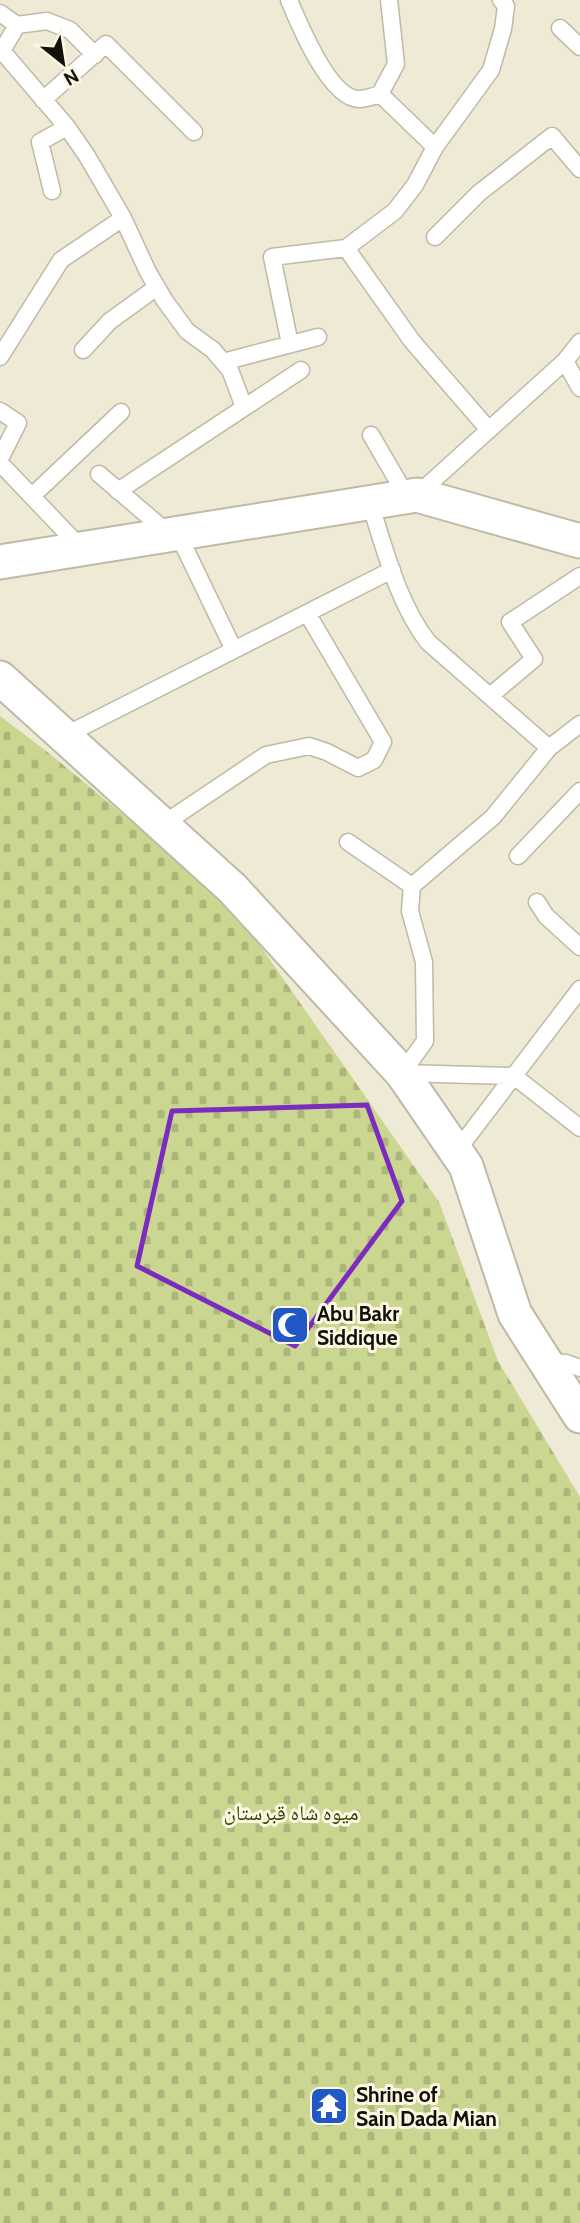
<svg xmlns="http://www.w3.org/2000/svg" width="580" height="2223" font-family="Cabin,'Noto Naskh Arabic',sans-serif">
	<style>
		.cemetery { fill: url(#cemetery-stones) }
		.lines { fill: none; stroke-linecap: round; stroke-linejoin: round }
		.lane-casing { stroke: #bebaa6; stroke-width: 19 }
		.street-casing { stroke: #bebaa6; stroke-width: 37 }
		.lane { stroke: #fff; stroke-width: 16 }
		.street { stroke: #fff; stroke-width: 33 }
		.marked { fill: none; stroke: #7b2cbf; stroke-width: 5; stroke-linejoin: round }
		.labels { text-anchor: middle; dominant-baseline: central; stroke-width: 6; stroke-linejoin: round; paint-order: stroke }
		.poi-label { font-size: 21px; font-weight: bold; fill: #12100a; stroke: #fcf7e3; text-anchor: start }
		.park-label { font-size: 21px; fill: #3b4206; stroke: #fcf7e3 }
	</style>
	<defs>
		<pattern id="cemetery-stones" width="16" height="16" patternUnits="userSpaceOnUse" patternTransform="scale(1.75)"><rect width="16" height="16" fill="#cbd691"/><path d="M2 7V4a2 2 0 0 1 4 0v3zM10 15v-3a2 2 0 0 1 4 0v3z" fill="#adb77c"/></pattern>
	</defs>
	<rect width="100%" height="100%" fill="#eeead5"/>
	<!-- cemetery -->
	<path class="cemetery" d="M0,716l50,38 181,150 208,298 59,159 82,136v726h-580z"/>
	<g class="lines">
		<defs>
			<path id="lane" d="M289,0c10,24 41,99 70,99 7,0 15,-3 21,-5
				M389,0l7,64 -16,30 55,53
				M0,13l17,12 30,-4 23,9 25,25
				M17,25l-15,26 65,76 20,29 36,62 25,54 17,29 22,30 26,19 17,20 14,37
				M560,28l20,19
				M43,100l63,-56 88,88
				M52,191l-12,-49 27,-15
				M435,237l44,-44 73,-57 28,33
				M346,248l66,93 77,89
				M290,344l-18,-87 74,-9 49,-37 20,-26 20,-38 56,-77 12,-41 3,-23 -5,-6
				M83,350l27,-29 47,-34
				M0,357l61,-97 62,-42
				M565,361l15,27
				M223,362l95,-25
				M0,411l18,12 -18,36
				M371,435l36,62
				M0,463l82,86
				M99,474l69,59
				M118,491l183,-121
				M417,495l148,-134 15,-19
				M32,496l89,-84
				M370,503c15,47 28,100 58,139l121,106
				M178,534l56,116
				M490,696l44,-37 -24,-37 70,-46
				M64,736l328,-166
				M162,825l104,-70 43,-9 18,6 31,16 16,-8 9,-18 -76,-129
				M348,842l64,44
				M518,856l62,-65
				M537,902l9,14 34,31
				M402,1073l23,-32 -1,-79 -14,-51 2,-25 81,-69 56,-69 31,-24
				M402,1073l112,3 66,52
				M456,1152l124,-163
				M546,1362l20,1 14,5"/>
			<path id="street" d="M0,562l417,-67 163,46
				M0,678l232,210 170,185 64,93 49,148 65,102"/>
		</defs>
		<!-- lane casing -->
		<use href="#lane" class="lane-casing"/>
		<!-- street casing -->
		<use href="#street" class="street-casing"/>
		<!-- lane -->
		<use href="#lane" class="lane"/>
		<!-- street -->
		<use href="#street" class="street"/>
	</g>
	<!-- marked area -->
	<path class="marked" d="M367,1105l35,96 -107,145 -158,-80 35,-155z"/>
	<!-- icons -->
	<defs>
		<symbol id="mosque-square" viewBox="-11 -11 22 22"><rect x="-9" y="-9" width="18" height="18" rx="4" fill="#2258c6" stroke="#fcf7e3"/><path d="M3.5-4.9A6 6 0 1 0 3.5 4.9A5 5 0 1 1 3.5-4.9Z" fill="#fff"/></symbol>
		<symbol id="temple-square" viewBox="-11 -11 22 22"><rect x="-9" y="-9" width="18" height="18" rx="4" fill="#2258c6" stroke="#fcf7e3"/><path d="M0-6L5-2H3V0L6.5 2.5H4V6H1.5V3h-3V6H-4V2.5H-6.5L-3 0V-2H-5Z" fill="#fff"/></symbol>
	</defs>
	<g fill-rule="evenodd">
		<use href="#mosque-square" x="268" y="1303" width="44" height="44"/>
		<use href="#temple-square" x="307" y="2084" width="44" height="44"/>
	</g>
	<g class="labels">
		<!-- poi labels -->
		<g class="poi-label">
			<text x="317" y="1313">Abu Bakr<tspan x="317" dy="24">Siddique</tspan></text>
			<text x="356" y="2094">Shrine of<tspan x="356" dy="24">Sain Dada Mian</tspan></text>
		</g>
		<!-- park labels -->
		<g class="park-label">
			<text x="291" y="1812">میوہ شاہ قبرستان</text>
		</g>
	</g>
	<!-- north arrow -->
	<g transform="translate(63 63) rotate(150)" stroke="#fcf7e3" stroke-width="5" paint-order="stroke">
	<path d="M0-5L12 26L0 18L-12 26Z" fill="#12100a"/>
	<text y="-10" font-size="19" font-weight="bold" text-anchor="middle" fill="#12100a">N</text>
	</g>
</svg>
